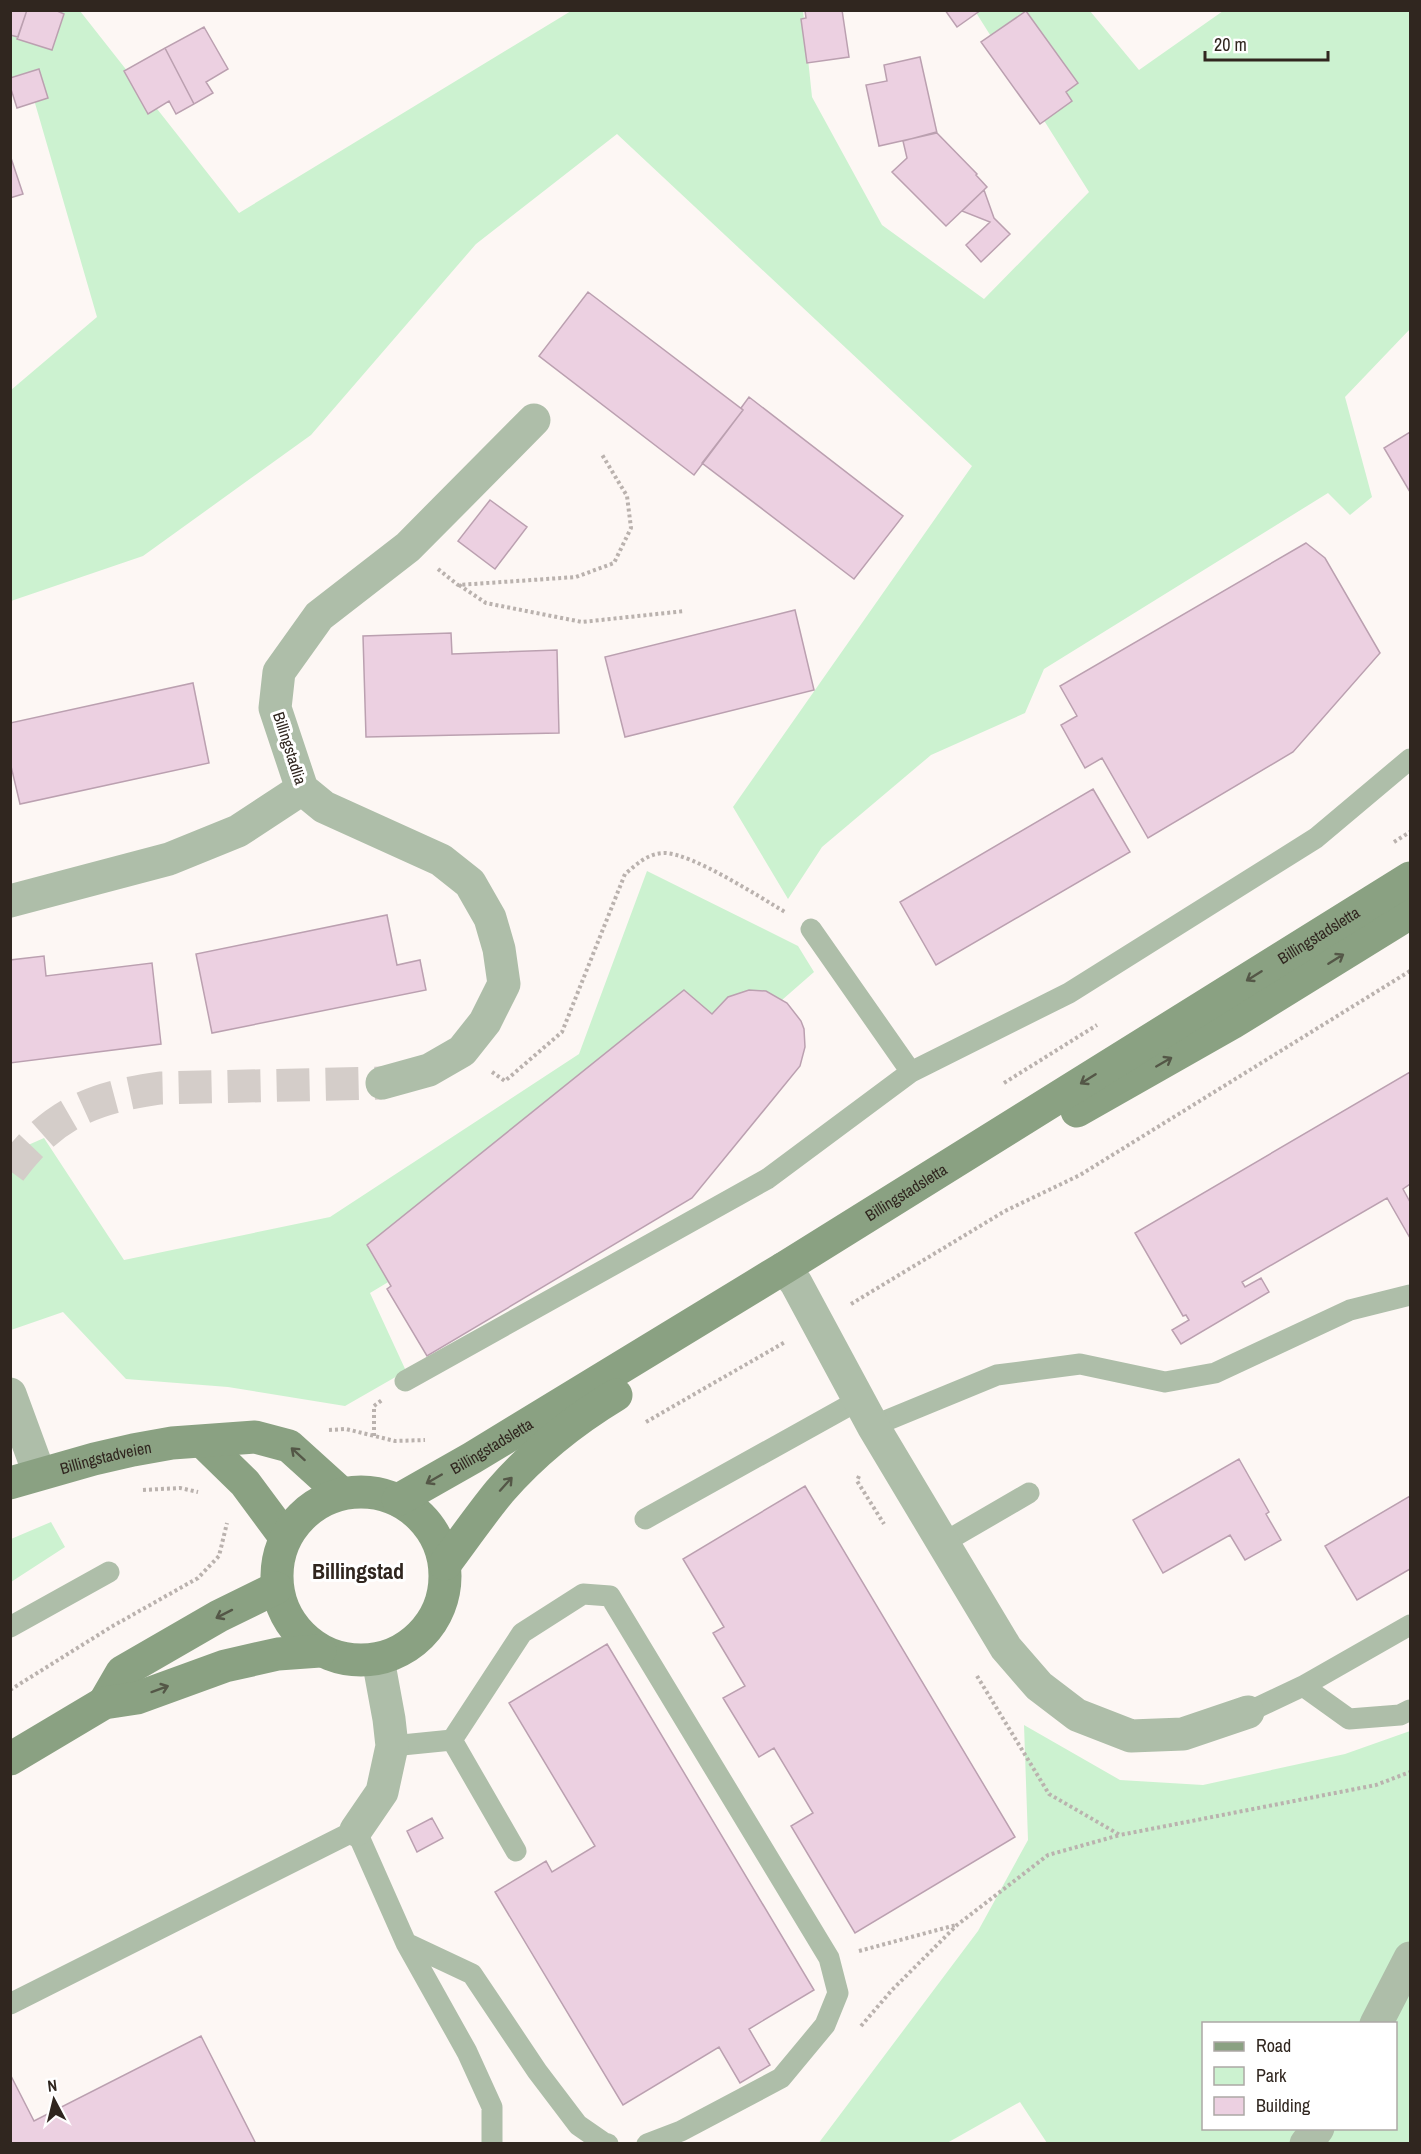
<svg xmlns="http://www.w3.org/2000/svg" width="1421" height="2154" font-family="'Archivo Narrow',sans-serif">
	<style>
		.green { fill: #ccf2d0; fill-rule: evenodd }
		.building { fill: #ecd0e1; stroke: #bba0b0; stroke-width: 1.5 }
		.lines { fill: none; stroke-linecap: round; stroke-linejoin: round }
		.street-tunnel { stroke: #d4cdc9; stroke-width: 33; stroke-dasharray: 33 16; stroke-linecap: butt }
		.path { stroke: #bab2ae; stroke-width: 4; stroke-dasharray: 3 3; stroke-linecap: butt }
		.lane { stroke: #aebea9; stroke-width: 21 }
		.street { stroke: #aebea9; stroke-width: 33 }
		.secondary { stroke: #8aa182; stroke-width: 33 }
		.oneway { stroke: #545747 }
		.labels { text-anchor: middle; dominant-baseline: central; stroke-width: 6; stroke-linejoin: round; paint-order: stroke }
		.street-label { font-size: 16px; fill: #30261f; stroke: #fff }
		.district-label { font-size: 22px; font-weight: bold; fill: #30261f; stroke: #fff }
	</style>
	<rect width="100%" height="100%" fill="#fdf7f4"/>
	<!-- green -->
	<path class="green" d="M11,11h69l159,202 332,-202h232l9,86 70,128 102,74 105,-107 -114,-181h115l49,59 84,-59h187v318l-65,68 27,100 -22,18 -22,-22 -284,176 -19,44 -94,42 -109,92 -34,52 -55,-92 239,-341 -355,-332 -141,110 -165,191 -168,121 -132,45v-211l86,-73 -69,-238 -17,5z
		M647,871l151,75 16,26 -199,174 -245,147 36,78 -61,35 -117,-19 -102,-8 -63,-67 -52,18 -1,-177 34,-15 80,122 206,-43 249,-163z
		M51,1522l14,25 -54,35v-43z
		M1024,1725l96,55 83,5 142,-31 65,-23v412h-363l-27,-41 -73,41 -129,1 160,-213 50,-91zM1204,2024h192v104h-192z"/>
	<!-- building -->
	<path class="building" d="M10,10h17l-9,27 -8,-2z
		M27,10h28l9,4 -12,36 -35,-11z
		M805,10h37l7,47 -42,6 -6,-44 5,-1z
		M945,10h36l-24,17z
		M1026,11l52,72 -12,9 6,9 -32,23 -59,-82z
		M204,27l24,42 -22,13 7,11 -19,11 -29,-56z
		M165,48l29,56 -18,10 -7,-13 -21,13 -24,-43z
		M920,57l17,76 -58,13 -13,-61 21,-4 -3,-16z
		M39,69l9,29 -31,10 -7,-22v-8z
		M936,132l41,42 -1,1 11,12 -41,39 -54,-54 15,-14 -4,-17z
		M10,155l13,39 -13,4z
		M984,190l10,28 16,16 -29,28 -15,-17 24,-23 -28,-11z
		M588,292l155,118 -49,65 -155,-119z
		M749,397l154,119 -49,63 -152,-116 41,-53 -2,-2z
		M1410,432v60l-26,-44z
		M490,500l37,27 -32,42 -37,-28z
		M1306,543l19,15 55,95 -87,99 -145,86 -46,-80 -17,10 -24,-43 16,-9 -17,-30z
		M795,610l19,80 -189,47 -20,-80z
		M451,633l1,21 105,-4 2,83 -193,4 -3,-101z
		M193,683l16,80 -189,41 -10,-42v-39z
		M1093,789l37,63 -194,113 -36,-63z
		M387,915l10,50 23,-5 6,30 -214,43 -16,-79z
		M44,956l2,20 106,-13 9,81 -151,19v-103z
		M684,990l28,24 16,-17 21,-7 17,1 21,12 14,18 3,8 1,18 -5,19 -108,132 -265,158 -40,-67 4,-3 -24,-41z
		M1410,1072v112l-7,5 7,13v36l-23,-40 -145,84 3,5 16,-9 8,14 -88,52 -9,-14 17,-10 -3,-5 -3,1 -48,-83z
		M1239,1459l30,53 -3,2 15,26 -36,20 -15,-25 -67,38 -30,-53z
		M805,1486l210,351 -160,96 -64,-107 22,-13 -39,-65 -15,9 -36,-59 22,-12 -32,-53 11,-6 -41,-68z
		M1410,1496v73l-53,31 -32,-54z
		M607,1644l207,346 -65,39 21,36 -30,18 -21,-36 -96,58 -128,-213 51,-31 6,11 43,-26 -86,-143z
		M432,1818l11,20 -26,14 -10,-21z
		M201,2036l55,108h-246v-70l24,47z"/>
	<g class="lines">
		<!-- street-tunnel -->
		<path class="street-tunnel" d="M10,1171c42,-57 81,-73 150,-83l222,-5"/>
		<!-- path -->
		<path class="path" d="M438,569l20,16 118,-8 38,-14 17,-35 -4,-32 -26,-43
			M459,585l27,18 96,19 103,-11
			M1394,842l16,-10
			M492,1072l13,9 57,-49 63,-158c12,-10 23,-21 40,-21 28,1 93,43 120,59
			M1004,1083l93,-58
			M851,1304l154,-93 75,-36 330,-204
			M646,1422l139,-80
			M329,1430l17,-1 49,12 30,-1
			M374,1436v-30l8,-6
			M859,1476l-2,5 27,43
			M143,1490l37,-2 18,4
			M977,1676l72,118 71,41 256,-50 34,-13
			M10,1690l101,-63 87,-49 21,-22 8,-33
			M859,1951l97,-26
			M861,2026l31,-36 65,-65 91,-70 72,-20"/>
		<!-- lane -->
		<path class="lane" d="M811,929l100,143
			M405,1381l362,-202 144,-107 158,-79 247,-155 94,-79
			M873,1426l124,-51 83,-11 85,18 50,-9 135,-63 60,-15
			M645,1519l214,-119
			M943,1543l86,-50
			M10,1627l99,-55
			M1303,1686l46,33 51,-4 10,-5
			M1248,1712l55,-26 107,-61
			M452,1740l64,111
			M392,1746l60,-6 70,-107 61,-39 27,2 219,362 9,35 -13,32 -44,53 -100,53 -34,13
			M406,1943l66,31 65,97 41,54 26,18 4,1
			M10,2004l346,-174 50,113 61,109 25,55v37"/>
		<!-- street -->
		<path class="street" d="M10,901l159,-42 69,-28 64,-42
			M382,1083l47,-13 33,-19 23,-29 19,-38 -5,-35 -9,-31 -20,-35 -29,-23 -117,-53 -22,-18 -27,-81 4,-36 40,-56 89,-69 126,-127
			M784,1268l12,15 77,143 70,117 63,105 33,38 38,29 54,21 52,-2 65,-22
			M10,1394l29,79
			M356,1830l26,-38 10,-46 -3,-27 -11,-60
			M1376,2024l34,-66
			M1306,2144l12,-16"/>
		<!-- secondary -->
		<g class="secondary">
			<path d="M1077,1111l155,-88 178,-110"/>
			<path d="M203,1442l42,41 40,54"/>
			<path id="s1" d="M10,1483l84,-24 39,-9 39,-7 83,-6 34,9 52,47"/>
			<circle cx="361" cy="1576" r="84"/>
			<path id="s2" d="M398,1500l74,-42 312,-190 626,-390"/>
			<path d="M445,1564c18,-24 36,-50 55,-73 34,-39 73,-70 116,-96"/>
			<path d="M104,1703l18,-31 97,-56 57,-28"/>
			<path d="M10,1759l94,-56 33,-5 88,-32 53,-12 42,-3"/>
		</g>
	</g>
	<!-- one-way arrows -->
	<defs><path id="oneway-shaft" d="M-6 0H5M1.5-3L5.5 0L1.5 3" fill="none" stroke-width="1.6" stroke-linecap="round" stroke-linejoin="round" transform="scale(1.5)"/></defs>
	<g class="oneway">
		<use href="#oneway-shaft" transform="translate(1336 959) rotate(-32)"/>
		<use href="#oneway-shaft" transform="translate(1254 976) rotate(148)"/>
		<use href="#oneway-shaft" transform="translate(1164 1062) rotate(-30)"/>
		<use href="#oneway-shaft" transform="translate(1088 1079) rotate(148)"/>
		<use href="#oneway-shaft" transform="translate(298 1454) rotate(-138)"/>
		<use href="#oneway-shaft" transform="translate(434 1479) rotate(150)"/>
		<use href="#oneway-shaft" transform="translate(506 1484) rotate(-48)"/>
		<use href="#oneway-shaft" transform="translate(224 1614) rotate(153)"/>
		<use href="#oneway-shaft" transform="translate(160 1689) rotate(-20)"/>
	</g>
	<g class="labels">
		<!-- street labels -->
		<g class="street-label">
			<text transform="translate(290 748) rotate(72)">Billingstadlia</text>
			<text stroke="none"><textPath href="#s2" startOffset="1080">Billingstadsletta</textPath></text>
			<text stroke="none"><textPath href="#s2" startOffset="594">Billingstadsletta</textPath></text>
			<text stroke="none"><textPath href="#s2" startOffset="108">Billingstadsletta</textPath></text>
			<text stroke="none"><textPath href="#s1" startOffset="99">Billingstadveien</textPath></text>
		</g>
		<!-- district labels -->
		<g class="district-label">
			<text x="358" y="1571">Billingstad</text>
		</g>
	</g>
	<!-- border -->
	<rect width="1421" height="2154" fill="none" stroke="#30261f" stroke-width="24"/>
	<!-- legend -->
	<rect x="1202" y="2022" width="195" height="108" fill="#ffffff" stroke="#aca8a5" stroke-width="1.5"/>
	<rect x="1214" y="2042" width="30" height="9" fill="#8aa182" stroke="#aca8a5" stroke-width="1.5"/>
	<text x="1256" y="2052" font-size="18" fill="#30261f">Road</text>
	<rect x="1214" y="2067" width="30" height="18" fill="#ccf2d0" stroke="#aca8a5" stroke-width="1.5"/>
	<text x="1256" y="2082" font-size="18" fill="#30261f">Park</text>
	<rect x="1214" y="2097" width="30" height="18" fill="#ecd0e1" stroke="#aca8a5" stroke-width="1.5"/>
	<text x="1256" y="2112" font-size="18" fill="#30261f">Building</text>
	<!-- north arrow -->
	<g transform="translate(54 2100) rotate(353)" stroke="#ffffff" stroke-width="4.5" paint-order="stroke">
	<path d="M0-4.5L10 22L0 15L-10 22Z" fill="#30261f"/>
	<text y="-9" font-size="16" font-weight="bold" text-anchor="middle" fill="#30261f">N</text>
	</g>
	<!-- scale -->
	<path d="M1205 51v9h123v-9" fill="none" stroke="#30261f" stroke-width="3"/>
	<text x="1214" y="51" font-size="18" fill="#30261f" stroke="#ffffff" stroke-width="4.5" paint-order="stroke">20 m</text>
</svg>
